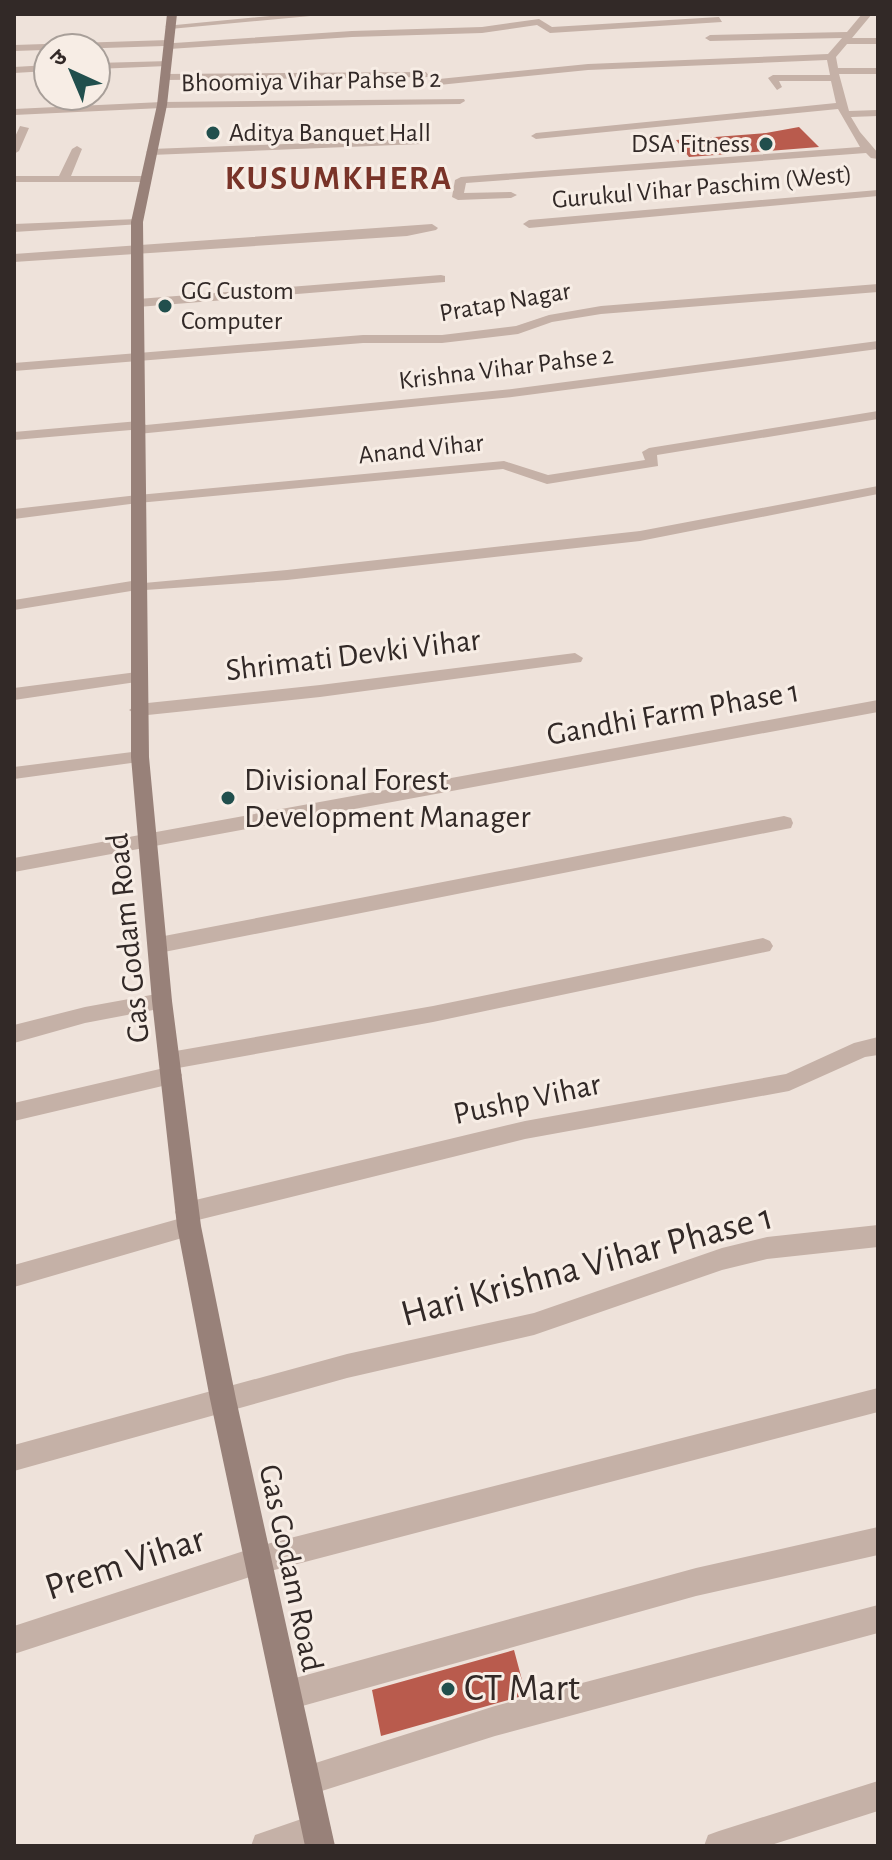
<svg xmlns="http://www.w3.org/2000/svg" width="892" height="1860" font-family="'Alegreya Sans','Noto Sans Devanagari',sans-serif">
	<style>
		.building { fill: #b95b4d }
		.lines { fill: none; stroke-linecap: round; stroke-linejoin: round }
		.minor { fill: #c5b1a7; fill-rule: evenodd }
		.secondary { fill: #988179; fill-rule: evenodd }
		.poi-dot { fill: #214f4d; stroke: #f7ede5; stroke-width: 3 }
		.labels { text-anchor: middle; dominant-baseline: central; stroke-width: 6; stroke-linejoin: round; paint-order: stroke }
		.far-street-label { font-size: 26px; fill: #322927; stroke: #f7ede5 }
		.far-poi-label { font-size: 26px; fill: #322927; stroke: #f7ede5; text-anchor: start }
		.street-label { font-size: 32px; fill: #322927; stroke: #f7ede5 }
		.poi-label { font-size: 32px; fill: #322927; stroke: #f7ede5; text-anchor: start }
		.far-district-label { font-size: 34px; font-weight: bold; letter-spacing: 2px; fill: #793328; stroke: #f7ede5 }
		.near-street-label { font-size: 38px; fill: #322927; stroke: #f7ede5 }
		.near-poi-label { font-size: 38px; fill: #322927; stroke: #f7ede5; text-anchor: start }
	</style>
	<rect width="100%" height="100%" fill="#eee2da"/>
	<!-- building -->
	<path class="building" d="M799,127l20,20 -130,10 -13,-17 90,-7z
		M514,1650l12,45 -145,41 -9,-46z"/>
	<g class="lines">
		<!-- minor -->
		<path class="minor" d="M291,14h41l-162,15 -5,-3z
			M862,14h10l-20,24h26v6h-31l-11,13 2,11h40v6h-39l10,37 29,-1v6l-27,1 9,15 18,21v6l-7,-1 -5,-5 -400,30 -2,10 47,-1 6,3 -6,3 -53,2 -6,-3 3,-17 6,-3 399,-30 -22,-38 -302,30 -5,-3 5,-3 300,-30 -5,-22h-52l3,6 -5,3 -9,-12 5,-3h57l-3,-15 -239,10 -149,15 -5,-3 5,-3 149,-15 240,-10 14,-16 -132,3 -5,-3 5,-3 137,-3z
			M719,17l3,5 -172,11 -13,-8 -55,8 -130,4 -183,12 -5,-3 -150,5v-6l155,-5 5,3 178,-12 130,-4 57,-8 13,8z
			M170,61l-3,5 -71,3v-6z
			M48,65v6l-34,2v-6z
			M426,72l4,5 -264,3 -5,-3 5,-3z
			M464,99l1,2 -5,3 -298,4 -148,7v-6l148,-7z
			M20,126l9,2 -10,23 -5,3v-15z
			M417,139l4,1v4l-270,11 -5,-3 5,-3z
			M77,146l5,3 -11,27h74l6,3 -6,3h-131v-6h45l13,-27z
			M878,190v6l-349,32 -6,-4 6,-4z
			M137,219l6,3 -2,2 -127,8v-8z
			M432,224l6,4 -2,2 -29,6 -393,26v-8z
			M441,275l4,1v6l-307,25 -6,-4 6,-4z
			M878,284v8l-277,22 -49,8 -34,12 -76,9h-79l-349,28v-8l349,-28h79l74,-9 33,-11 52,-9z
			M878,341v8l-366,48 -374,37 -7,-4 -117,10v-8l125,-11 7,4 366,-36z
			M878,411v8l-221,36 1,11 -111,18 -44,-15 -365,34 -124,16v-10l124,-14 366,-34 44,14 97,-15 -3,-8 7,-4z
			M878,486v8l-238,47 -353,39 -156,11 -117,19v-10l124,-20 6,3 143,-13 353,-39z
			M575,653l8,5 -2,4 -261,35 -182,19 -9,-6 9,-6 182,-19z
			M137,672l9,5 -3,4 -129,19v-12z
			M878,700v12l-864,160v-14z
			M140,751l9,6 -3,4 -132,18v-12z
			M784,816l7,2 2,5 -2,5 -632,125 -7,-3 -3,-5 3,-5 7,-3z
			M763,938l7,3 3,5 -3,5 -337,71 -255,46 4,7 -3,6 -8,3 -157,37v-18l150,-35 -5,-7 3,-6 8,-3 263,-46z
			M162,993l7,2 3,6 -3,6 -84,16 -71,20v-18l71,-18z
			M878,1037v18l-13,2 -76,34 -264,48 -327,81 3,6 -4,7 -8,3 -175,51v-22l164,-46 -3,-7 4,-7 8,-3 338,-81 261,-47 68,-31z
			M878,1225v22l-111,12 -45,11 -188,65 -187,43 -333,93v-26l333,-91 187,-41 188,-65 45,-11z
			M878,1388v24l-619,162 -245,80v-28l245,-80z
			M878,1527v28l-182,41 -408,114 -10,-5 -5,-10 5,-10 10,-5 408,-112z
			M878,1605v28l-383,103 -189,60 -11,-4 -4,-11 4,-11 11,-4 189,-60z
			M878,1781v30l-110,35h-64l4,-11 11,-4z
			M316,1814l11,4 4,11 -4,11 -16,6h-60l4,-11z"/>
		<!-- secondary -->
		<path class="secondary" d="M167,14h10l-10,91 -24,117 6,535 23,244 29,225 35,173 99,447h-30l-95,-447 -33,-173 -25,-225 -21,-244v-535l26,-117z"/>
	</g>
	<!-- markers -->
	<g class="poi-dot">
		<circle cx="213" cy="133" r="8"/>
		<circle cx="766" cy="144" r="8"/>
		<circle cx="165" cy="306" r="8"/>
		<circle cx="228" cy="798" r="8"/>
		<circle cx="448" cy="1689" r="8"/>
	</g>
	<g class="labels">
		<!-- far-street labels -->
		<g class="far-street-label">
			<text transform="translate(311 81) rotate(-1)">Bhoomiya Vihar Pahse B 2</text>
			<text transform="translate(702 187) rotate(-5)">Gurukul Vihar Paschim (West)</text>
			<text transform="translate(505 302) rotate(-10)">Pratap Nagar</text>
			<text transform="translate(506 368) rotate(-7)">Krishna Vihar Pahse 2</text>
			<text transform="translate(421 449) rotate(-6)">Anand Vihar</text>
		</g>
		<!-- far-poi labels -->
		<g class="far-poi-label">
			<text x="229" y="133">Aditya Banquet Hall</text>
			<text x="750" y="144" text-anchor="end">DSA Fitness</text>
			<text x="181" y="291">GG Custom<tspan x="181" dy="30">Computer</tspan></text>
		</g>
		<!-- street labels -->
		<g class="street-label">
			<text transform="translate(353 655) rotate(-7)">Shrimati Devki Vihar</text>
			<text transform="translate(673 713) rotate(-10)">Gandhi Farm Phase 1</text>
			<text transform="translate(128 938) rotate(-96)">Gas Godam Road</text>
			<text transform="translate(527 1099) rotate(-12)">Pushp Vihar</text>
			<text transform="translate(291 1568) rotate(78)">Gas Godam Road</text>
		</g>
		<!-- poi labels -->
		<g class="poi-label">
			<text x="244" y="780">Divisional Forest<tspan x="244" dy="37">Development Manager</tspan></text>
		</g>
		<!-- far-district labels -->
		<g class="far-district-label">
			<text x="339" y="179">KUSUMKHERA</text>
		</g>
		<!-- near-street labels -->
		<g class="near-street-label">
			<text transform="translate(587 1266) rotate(-15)">Hari Krishna Vihar Phase 1</text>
			<text transform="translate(125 1564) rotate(-18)">Prem Vihar</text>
		</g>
		<!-- near-poi labels -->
		<g class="near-poi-label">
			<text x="464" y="1689">CT Mart</text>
		</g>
	</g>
	<!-- border -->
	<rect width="892" height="1860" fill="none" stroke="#322927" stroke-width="32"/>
	<!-- north arrow -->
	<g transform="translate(72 72) rotate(316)"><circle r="38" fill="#f7ede5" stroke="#a89f99" stroke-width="2"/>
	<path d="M0-6L14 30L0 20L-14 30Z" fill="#214f4d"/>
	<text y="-12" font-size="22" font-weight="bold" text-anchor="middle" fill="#322927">उ</text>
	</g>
</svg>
